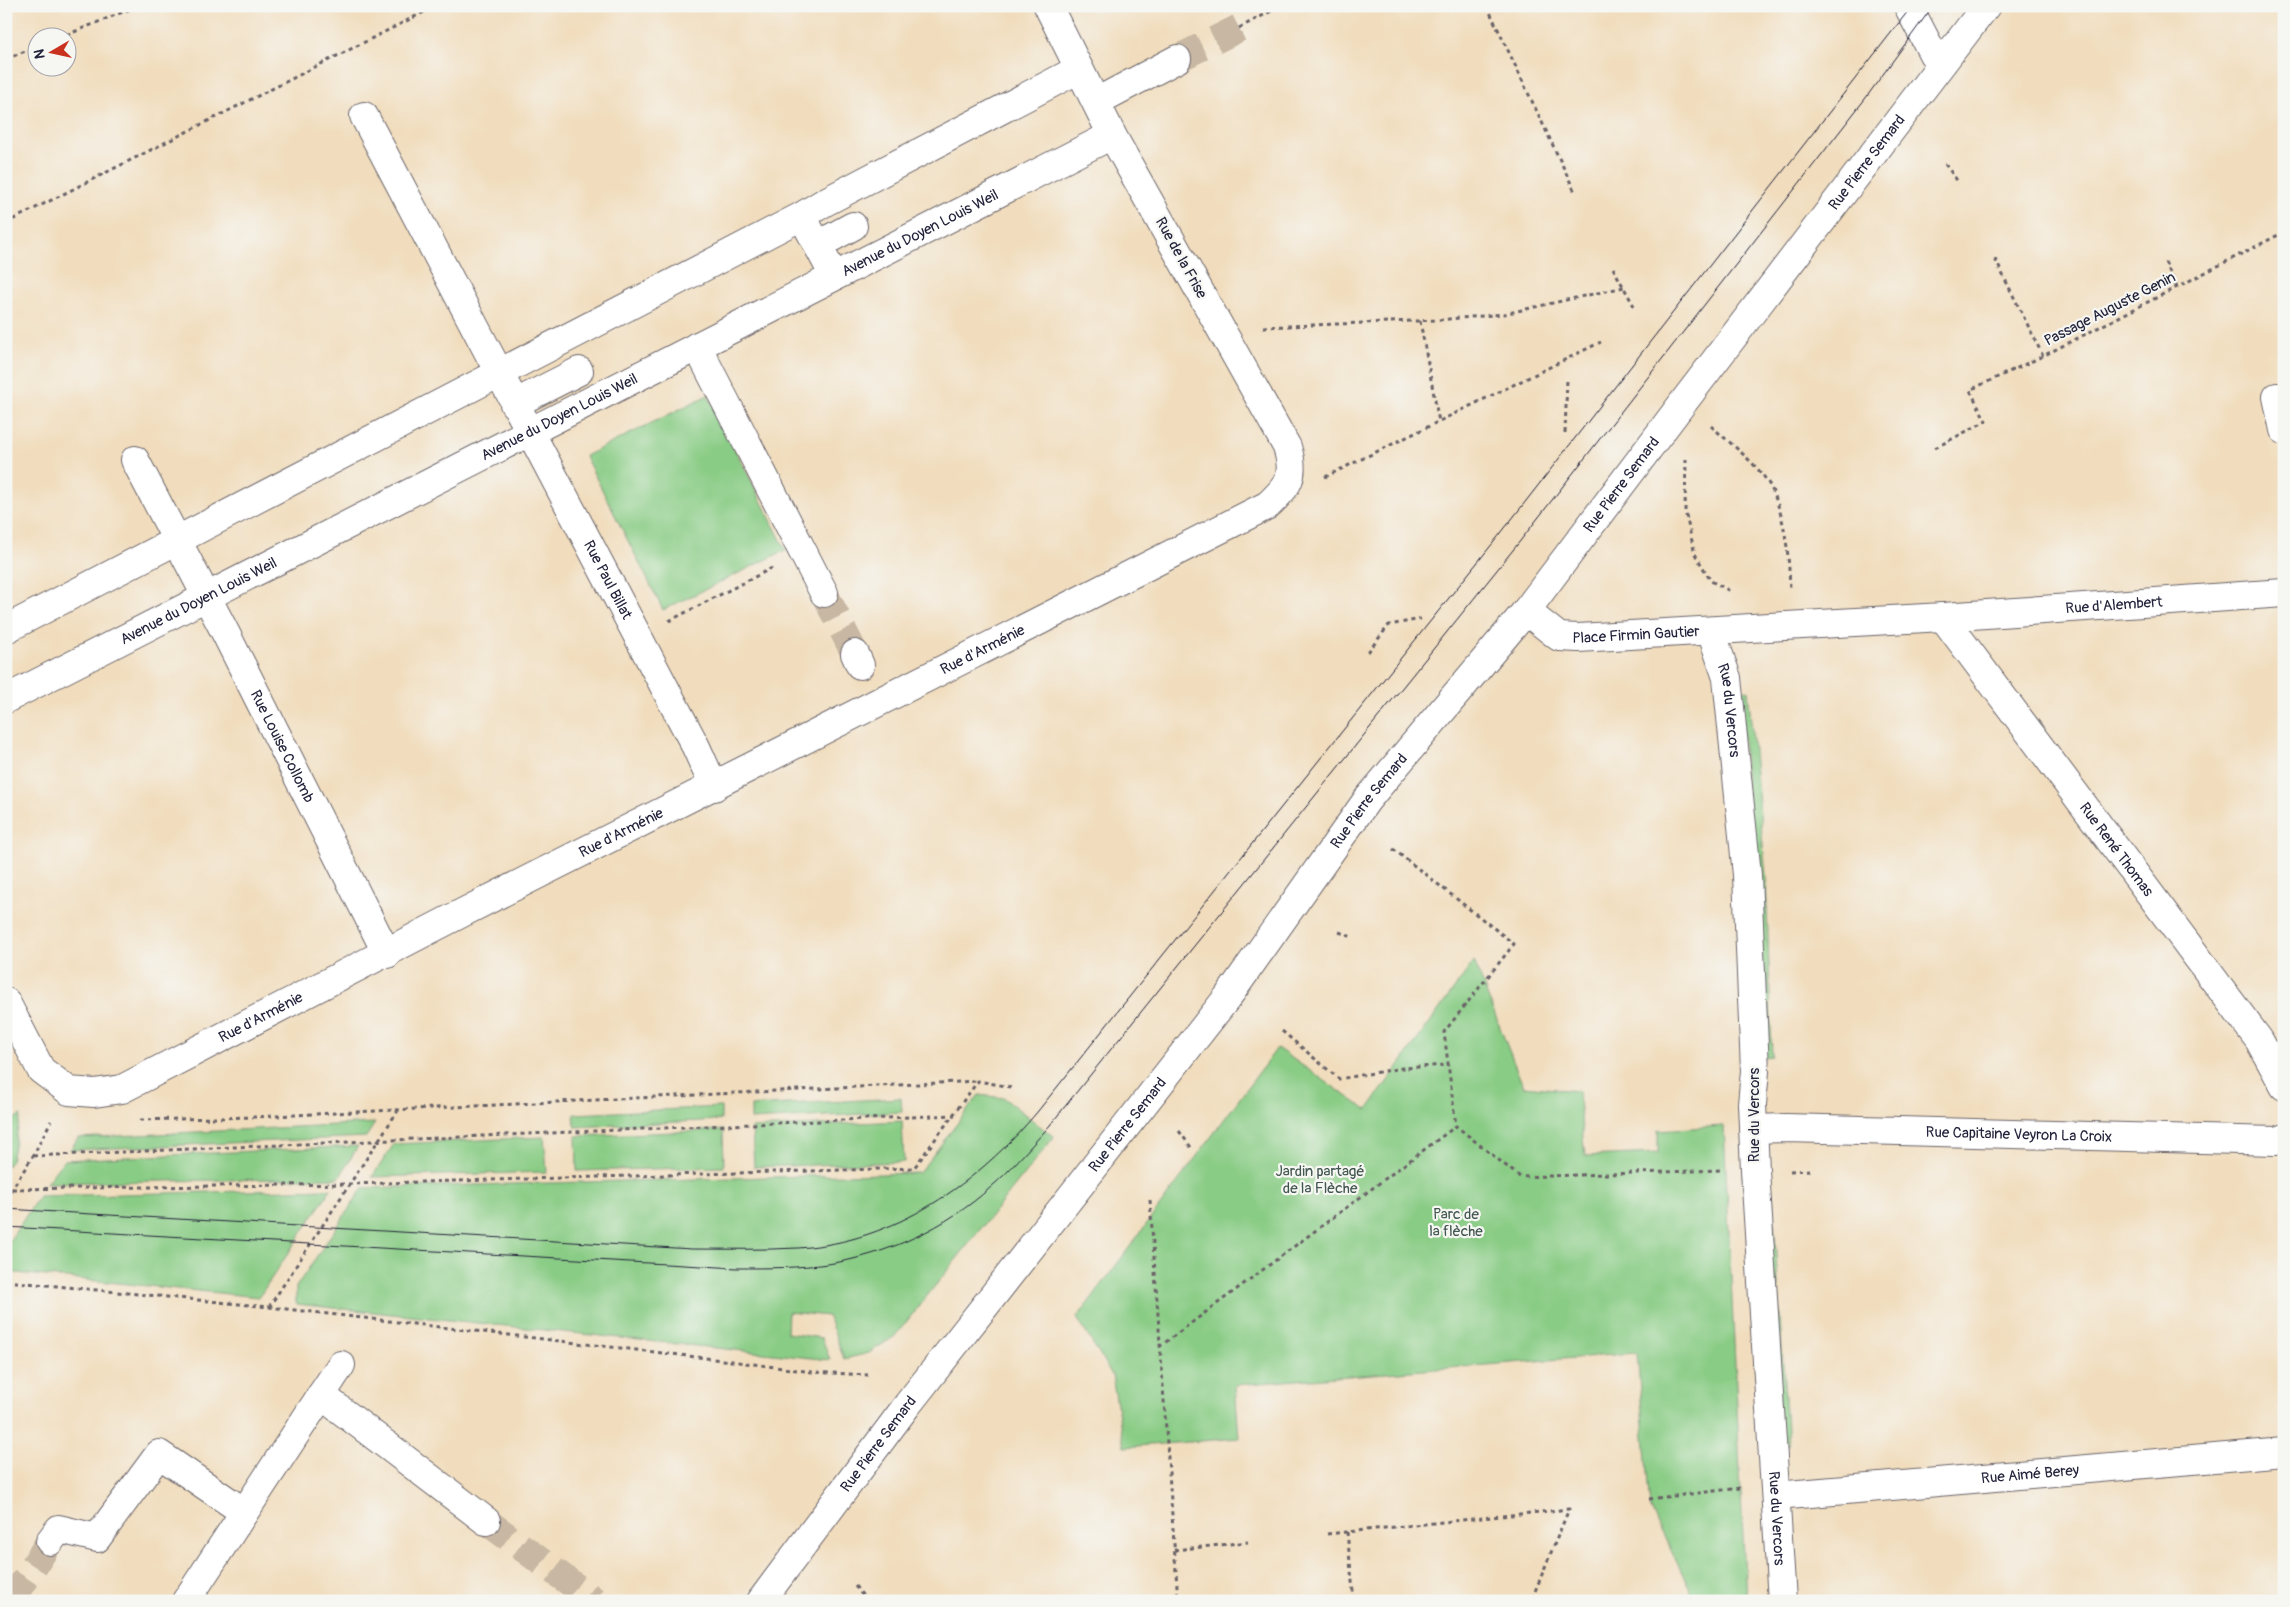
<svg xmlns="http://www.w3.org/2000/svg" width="2290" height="1607" font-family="Pangolin,sans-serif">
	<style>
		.green { fill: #89cc85; stroke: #567760 }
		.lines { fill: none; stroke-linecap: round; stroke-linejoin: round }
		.minor-tunnel { stroke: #c8b8a3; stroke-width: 28; stroke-dasharray: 28 14; stroke-linecap: butt }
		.minor-casing { stroke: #6a6368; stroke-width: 30 }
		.path { stroke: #6a6368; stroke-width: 3; stroke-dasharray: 4 4; stroke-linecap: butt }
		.minor { stroke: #fff; stroke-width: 28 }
		.tram { stroke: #22223b; stroke-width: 1 }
		.labels { text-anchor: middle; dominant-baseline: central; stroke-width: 4.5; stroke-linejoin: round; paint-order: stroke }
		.street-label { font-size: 15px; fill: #22223b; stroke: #f6f6f2 }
		.park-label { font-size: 15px; fill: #415551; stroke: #f6f6f2 }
	</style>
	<rect width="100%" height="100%" fill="#f6f6f2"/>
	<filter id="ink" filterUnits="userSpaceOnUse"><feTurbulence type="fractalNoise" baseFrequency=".02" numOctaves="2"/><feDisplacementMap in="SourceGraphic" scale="10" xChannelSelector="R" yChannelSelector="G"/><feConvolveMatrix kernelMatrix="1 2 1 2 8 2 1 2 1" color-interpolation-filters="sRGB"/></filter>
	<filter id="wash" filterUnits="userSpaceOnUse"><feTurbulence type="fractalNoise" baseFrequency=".0096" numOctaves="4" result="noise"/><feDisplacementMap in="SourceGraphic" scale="20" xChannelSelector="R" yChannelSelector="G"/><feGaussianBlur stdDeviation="1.12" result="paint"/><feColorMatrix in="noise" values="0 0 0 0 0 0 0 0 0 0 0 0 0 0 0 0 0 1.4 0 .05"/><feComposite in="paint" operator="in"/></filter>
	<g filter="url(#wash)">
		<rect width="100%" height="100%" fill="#f1ddbd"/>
		<!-- green -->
		<path class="green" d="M708,395l78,155 -123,60 -78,-154z
			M1748,690l18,186 6,180 -9,1 -23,-366z
			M1474,961l49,125 55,5 7,65 73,-3v-23l66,-4 22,475h-50l-46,-93 -13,-155 -402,32 4,53 -115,9 -12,-72 -35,-57 200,-270 90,62z
			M979,1095l25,3 50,39 -159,199 -26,17 -25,6 -16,-43 -40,-4 -1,21 35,5 8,22 -534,-56v-17l67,-99 556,-15z
			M901,1098l1,14 -151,8v-14z
			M721,1107v13l-146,7 -1,-13z
			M21,1115l-10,45 -5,7v-44z
			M902,1121l2,41 -150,5 -2,-39z
			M375,1123l-9,14 -296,13 8,-12z
			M723,1130l1,37 -147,4 -1,-35z
			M544,1137l3,35 -175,5 22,-33z
			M358,1146l-19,32 -293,5 18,-23z
			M331,1189l-72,108 -253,-25v-26l33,-50z
			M1772,1191l16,254 -9,1 -15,-254z"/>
	</g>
	<g filter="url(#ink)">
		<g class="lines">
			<!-- minor-tunnel -->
			<path class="minor-tunnel" d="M1177,59l62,-31
				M824,593l31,61
				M486,1521l109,80
				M11,1601l39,-60"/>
			<defs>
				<g id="minor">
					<path d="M1908,6l25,48 9,9"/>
					<path d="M1096,102l81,-43"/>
					<path id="s1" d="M364,116l332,631 18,40"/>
					<path d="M802,216l32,60"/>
					<path d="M818,245l35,-19"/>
					<path d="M697,346l127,247"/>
					<path d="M2277,397l7,33"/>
					<path d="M514,404l65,-33"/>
					<path id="s2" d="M135,460l90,172 162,322"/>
					<path id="s3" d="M1526,611l33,26 19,1 365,-21 341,-24"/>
					<path id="s4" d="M1943,617l316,423 25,46"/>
					<path d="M6,629l796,-413 23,-14 254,-133"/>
					<path id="s5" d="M1711,631l16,47 20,197 8,196 -3,33 3,66 27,431"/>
					<path d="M855,654l5,11"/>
					<path id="s6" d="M6,699l1106,-564"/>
					<path id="s7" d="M6,1002l35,68 28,21 25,2 28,-4 342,-177 804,-407c21,-20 28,-29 19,-58l-175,-312 -64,-129"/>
					<path id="s8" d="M1753,1129l33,-1 490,13 8,-3"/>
					<path d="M321,1395l165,126"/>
					<path id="s9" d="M1776,1496l508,-44"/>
					<path d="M50,1541l9,-12 38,9 62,-84 85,58"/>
					<path d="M186,1601l155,-236"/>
					<path id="s10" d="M761,1601l147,-197 319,-406 140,-198 159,-189 156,-207 304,-398"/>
				</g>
			</defs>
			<!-- minor casing -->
			<use href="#minor" class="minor-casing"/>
			<!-- path -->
			<path class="path" d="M1487,6l88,186
				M1239,28l42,-22
				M59,38l79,-32
				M6,59l32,-13
				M1945,164l14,19
				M6,223l430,-217
				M1995,259l48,97 241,-124
				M2165,262l12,25
				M1613,268l21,38
				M1420,321l19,101
				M1263,327l175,-7 66,-6 120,-27
				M1711,426c20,18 52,42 62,66 13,30 16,66 17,98
				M1565,433l2,-54
				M1935,448l51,-27 -16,-31 73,-34
				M1686,459l-1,52 10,43 16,27 21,11
				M1325,477l276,-135
				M669,621l103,-53
				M1368,652l21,-27 32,-6
				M1393,849l121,95 -70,88 12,94
				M1339,932l13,5
				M1282,1031l57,48 63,-11 47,-3
				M140,1120l114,-3 724,-36
				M1179,1131l14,19
				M33,1156l922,-41
				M1790,1171l21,-1
				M12,1189l338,-5 564,-16 64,-87 33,6
				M6,1198l27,-42 18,-35
				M1150,1200l28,401
				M6,1281l263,26 462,54 81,11 56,3
				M269,1307l130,-198
				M1159,1347l297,-221 64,51 201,-7
				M1649,1499l91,-11
				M1347,1532l7,69
				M1327,1534l242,-25 -38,92
				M1174,1550l74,-8
				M855,1586l12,15"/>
			<!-- minor -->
			<use href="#minor" class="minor"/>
			<!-- tram -->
			<path class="tram" d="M6,1209l686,40c36,0 71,1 106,-1 97,-6 180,-65 240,-137l463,-578 411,-527
				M6,1227l731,41c31,0 61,0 91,-4 59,-9 119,-37 163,-77 20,-17 37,-38 55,-57l471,-585 348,-446 68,-93"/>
		</g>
	</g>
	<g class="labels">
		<!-- street labels -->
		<g class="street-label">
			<text stroke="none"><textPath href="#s10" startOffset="1815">Rue Pierre Semard</textPath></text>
			<text stroke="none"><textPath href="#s6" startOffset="1026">Avenue du Doyen Louis Weil</textPath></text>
			<text transform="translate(1181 258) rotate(61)">Rue de la Frise</text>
			<text transform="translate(2110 309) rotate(-27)">Passage Auguste Genin</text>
			<text stroke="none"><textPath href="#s6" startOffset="621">Avenue du Doyen Louis Weil</textPath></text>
			<text stroke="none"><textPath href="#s10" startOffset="1410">Rue Pierre Semard</textPath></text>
			<text stroke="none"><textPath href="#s1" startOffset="524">Rue Paul Billat</textPath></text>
			<text stroke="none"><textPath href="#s6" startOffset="216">Avenue du Doyen Louis Weil</textPath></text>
			<text stroke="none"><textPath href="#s3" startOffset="598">Rue d'Alembert</textPath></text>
			<text stroke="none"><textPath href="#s3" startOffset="119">Place Firmin Gautier</textPath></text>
			<text stroke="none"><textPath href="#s7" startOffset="1131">Rue d'Arménie</textPath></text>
			<text stroke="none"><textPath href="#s5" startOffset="82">Rue du Vercors</textPath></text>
			<text stroke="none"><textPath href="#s2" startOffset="322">Rue Louise Collomb</textPath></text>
			<text stroke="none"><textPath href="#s10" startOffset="1005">Rue Pierre Semard</textPath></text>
			<text stroke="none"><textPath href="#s7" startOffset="726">Rue d'Arménie</textPath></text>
			<text stroke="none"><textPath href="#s4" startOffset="290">Rue René Thomas</textPath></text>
			<text stroke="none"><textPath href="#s7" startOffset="321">Rue d'Arménie</textPath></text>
			<text transform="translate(1754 1115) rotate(-90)">Rue du Vercors</text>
			<text stroke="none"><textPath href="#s10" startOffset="601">Rue Pierre Semard</textPath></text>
			<text stroke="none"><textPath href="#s8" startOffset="266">Rue Capitaine Veyron La Croix</textPath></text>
			<text stroke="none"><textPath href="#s10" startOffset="196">Rue Pierre Semard</textPath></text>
			<text stroke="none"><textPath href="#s9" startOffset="255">Rue Aimé Berey</textPath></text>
			<text stroke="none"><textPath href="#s5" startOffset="892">Rue du Vercors</textPath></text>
		</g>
		<!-- park labels -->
		<g class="park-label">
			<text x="1320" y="1171">Jardin partagé<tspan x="1320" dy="17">de la Flèche</tspan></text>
			<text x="1456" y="1214">Parc de<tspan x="1456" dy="17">la flèche</tspan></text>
		</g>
	</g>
	<!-- margin -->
	<rect width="2290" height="1607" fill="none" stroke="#f6f6f2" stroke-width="25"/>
	<!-- north arrow -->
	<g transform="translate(52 52) rotate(261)"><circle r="24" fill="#f6f6f2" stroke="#a1a1a9"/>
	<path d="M0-4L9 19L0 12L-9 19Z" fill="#c8321e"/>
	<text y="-8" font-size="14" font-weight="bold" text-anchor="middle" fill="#22223b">N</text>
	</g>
</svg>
